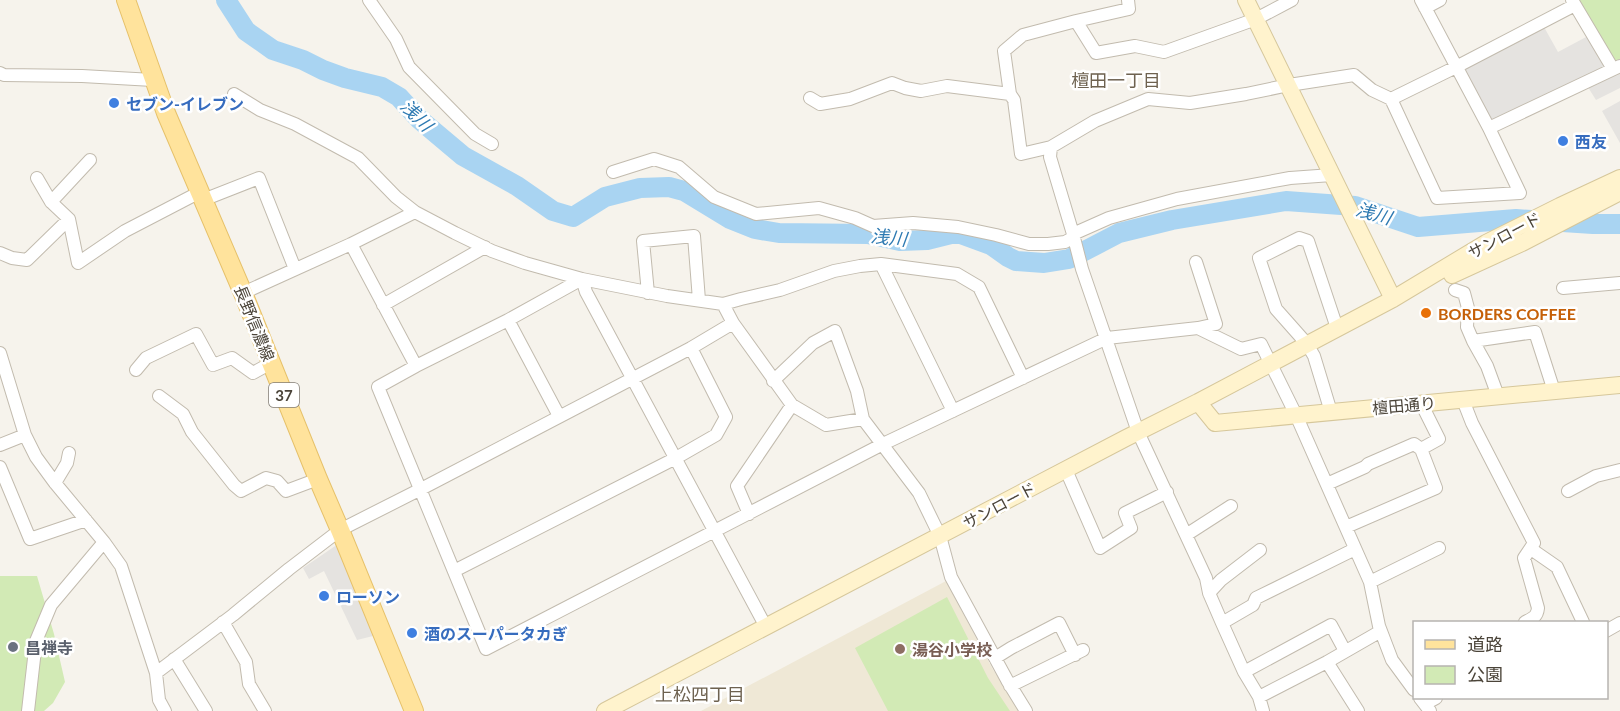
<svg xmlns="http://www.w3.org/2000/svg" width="1620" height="711" font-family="Lato,'Noto Sans JP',sans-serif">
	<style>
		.education { fill: #efe8d6 }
		.green { fill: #d2eab5 }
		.parking { fill: #e5e3e0 }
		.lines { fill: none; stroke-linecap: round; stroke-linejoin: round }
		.river { stroke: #a9d4f2; stroke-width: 20 }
		.street-casing { stroke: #c2bbae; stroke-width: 14 }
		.secondary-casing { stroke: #d6c79b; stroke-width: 18 }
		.primary-casing { stroke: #e6c16a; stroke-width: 20 }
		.street { stroke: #fff; stroke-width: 12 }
		.secondary { stroke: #fff3cd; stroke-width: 16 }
		.primary { stroke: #ffe39c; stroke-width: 18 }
		.shop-dot { fill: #3f7fe0; stroke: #fff; stroke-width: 2 }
		.food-dot { fill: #e8710a; stroke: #fff; stroke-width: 2 }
		.worship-dot { fill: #6b7280; stroke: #fff; stroke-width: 2 }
		.education-dot { fill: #8d6e63; stroke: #fff; stroke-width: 2 }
		.labels { text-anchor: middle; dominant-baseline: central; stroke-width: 5; stroke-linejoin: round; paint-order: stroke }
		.shield { fill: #fff; stroke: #817c74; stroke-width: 1.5 }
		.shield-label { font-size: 15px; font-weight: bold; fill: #4b4439 }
		.shop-label { font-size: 16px; font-weight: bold; fill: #366cbe; stroke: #fff; text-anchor: start }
		.street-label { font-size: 16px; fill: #4b4439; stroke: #fff }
		.food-label { font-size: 16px; font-weight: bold; fill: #c56008; stroke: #fff; text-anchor: start }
		.worship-label { font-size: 16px; font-weight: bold; fill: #5b616d; stroke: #fff; text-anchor: start }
		.education-label { font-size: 16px; font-weight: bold; fill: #785e54; stroke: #fff; text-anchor: start }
		.neighbourhood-label { font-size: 18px; fill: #6e6250; stroke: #fff }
		.water-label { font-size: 18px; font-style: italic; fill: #2e7ab2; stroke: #fff }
	</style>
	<rect width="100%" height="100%" fill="#f6f3ec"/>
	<!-- education -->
	<path class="education" d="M946,581l46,87 28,43h-319z"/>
	<!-- green -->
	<path class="green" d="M1578,0h42v59l-6,3z
		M0,576h37l17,58 11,48 -12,21 -9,8h-44z
		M947,597l41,81 22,33h-122l-33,-63z"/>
	<!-- parking -->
	<path class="parking" d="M1544,27l14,25 30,-16 17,30 -111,58 -30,-55z
		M1620,68v20l-24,12 -10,-16z
		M1620,101v42l-18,-32z
		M341,542l36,93 -20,5 -33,-69 -15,8 -6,-11z"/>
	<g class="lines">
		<!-- river -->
		<path class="river" d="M226,0l20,31 27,19 30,10 20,10 22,8 37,9 17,10 20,22 44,37 54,30 36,25 20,6 32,-20 35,-9 29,-1 15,4 46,28 25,10 24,4 89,1 32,7 27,-1 24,-6h10l30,11 17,12 8,4 28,2 25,-4 50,-26 53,-13 114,-19 69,5 63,21 98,-8 77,5h27"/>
		<defs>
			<path id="street" d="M369,0l27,39 13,28 66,67 17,10
				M1572,0l41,69
				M1425,8l15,-8
				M1076,21l53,-12 -1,-9
				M0,73l4,2 78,1 71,4
				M234,94l26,16 35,14 63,34 38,39 19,15 40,21 37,18 33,12 57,16 85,17 56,8 18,-5 39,-9 54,-19 26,-5 21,-2 76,10 22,13 44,91
				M1010,94l-6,-43 19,-16 53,-14 20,32 39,-7 29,6 92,-33 36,-19
				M810,98l10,6 30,-5 42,-16 13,5 16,3 26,-5 63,8 4,6 7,54 30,-7 44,-26 53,-22 42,4 56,-9 43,-9 65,-10 18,15 19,9 46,99 83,-5 -31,-65 -68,-128
				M1391,99l65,-32 119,-62
				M1489,128l131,-62
				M1051,147l-1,10 23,77 9,35 56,163 68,146 3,15 13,30 22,49 15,25 4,14
				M613,172l41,-13 25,8 35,30 42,17 63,-6 36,10 18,8 40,-3 45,4 38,8 33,9h19l17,-2 9,-5
				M37,178l14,24 18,17 9,44 47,-32 75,-39
				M203,200l56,-22 36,91
				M51,202l39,-42
				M1073,234l36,-16 68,-19 113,-21 42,-3
				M351,244l65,122
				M0,253l12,5 15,2 42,-41
				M1196,262l20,62 -18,4
				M881,264l72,147
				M582,279l-74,41 -92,46 -38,21 108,262 397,-205 224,-106 91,-10 43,21 20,-5 35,71 74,167 9,44 13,34 22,30
				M582,279l4,13 180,335
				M1563,288l57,-5
				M1455,290l9,3 4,15 -1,19 6,14 62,-9 19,59
				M243,293l108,-49 64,-32
				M648,293l-5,-52 51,-5 5,64
				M723,304l10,19 59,82 34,20 37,-6 56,74 21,43 11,41 56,103 19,31
				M383,305l102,-58
				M508,320l51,96
				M1473,341l14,25 11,30
				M0,353l25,82 11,22 19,26 49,59 17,24 35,107 3,27 6,11
				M136,370l10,-12 50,-24 17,31 19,-7 21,15 18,-10
				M773,381l40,-38 22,-12 22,60 6,28
				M159,396l24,18 9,18 42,53 7,6 25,-13 11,3 9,10 32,-12
				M1463,400l9,23 62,120 -10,15 14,50c-1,9 -5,10 -13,14
				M1331,412l-17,-56 -7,-12 -31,-35 -17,-51 40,-20 9,3 29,87
				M0,445l25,-10
				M1421,449l18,-10 -18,-36
				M0,467l30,72 56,-19
				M1066,470l34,78 31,-20 -6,-15 42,-21
				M55,483l12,-20 2,-10
				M1327,484l38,-17 3,-3 46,-20 7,5 15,39 -90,39
				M1568,491l28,-15 24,-6
				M749,514l-12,-28 55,-81
				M1186,535l45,-29
				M1531,549l26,18 26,55
				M454,571l222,-113 40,-23 10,-18 -35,-69
				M1370,582l69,-34
				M1209,593l12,-13 39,-30
				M223,622l23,40 3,22 16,27
				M1222,623l31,-18 3,-7 99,-49
				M1606,631l14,-8
				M995,658l16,-10 48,-25 16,32
				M174,659l32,52
				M1327,662l31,49
				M1244,672l87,-47 14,26
				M156,673l77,-58 56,-46 51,-39 81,-41 270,-141 42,-25
				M1010,686l73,-36
				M1259,697l68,-35 54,-31
				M1420,698l10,13
				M1425,704l11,-6
				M28,711l8,-70 15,-36 53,-63"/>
			<path id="secondary" d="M1246,0l147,299
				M1452,275l72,-33 96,-50
				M1198,402l17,21 405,-38
				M605,711l521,-273 72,-36 195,-103 93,-56 74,-37 60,-28"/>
			<path id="primary" d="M126,0l40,113 77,180 75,186 22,51 74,181"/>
		</defs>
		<!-- street casing -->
		<use href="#street" class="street-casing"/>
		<!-- secondary casing -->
		<use href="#secondary" class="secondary-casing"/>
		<!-- primary casing -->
		<use href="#primary" class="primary-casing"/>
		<!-- street -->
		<use href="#street" class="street"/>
		<!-- secondary -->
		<use href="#secondary" class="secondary"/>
		<!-- primary -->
		<use href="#primary" class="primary"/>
	</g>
	<!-- markers -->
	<g class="shop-dot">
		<circle cx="114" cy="103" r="6"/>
		<circle cx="1563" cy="141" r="6"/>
		<circle cx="324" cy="596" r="6"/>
		<circle cx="412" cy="633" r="6"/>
	</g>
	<circle class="food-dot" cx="1426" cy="313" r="6"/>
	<circle class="worship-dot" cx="13" cy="647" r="6"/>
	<circle class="education-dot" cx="900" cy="649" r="6"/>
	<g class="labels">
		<!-- shield labels -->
		<rect class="shield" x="269" y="383" width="30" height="24" rx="4.5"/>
		<g class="shield-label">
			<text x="284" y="395">37</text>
		</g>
		<!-- shop labels -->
		<g class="shop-label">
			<text x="126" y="103">セブン-イレブン</text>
			<text x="1575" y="141">西友</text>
			<text x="336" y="596">ローソン</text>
			<text x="424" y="633">酒のスーパータカぎ</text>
		</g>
		<!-- street labels -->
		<g class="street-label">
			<text transform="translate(1504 235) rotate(-28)">サンロード</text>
			<text transform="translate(255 323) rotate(68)">長野信濃線</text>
			<text transform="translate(1404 405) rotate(-5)">檀田通り</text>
			<text transform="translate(999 505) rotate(-28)">サンロード</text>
		</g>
		<!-- food labels -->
		<g class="food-label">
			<text x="1438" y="313">BORDERS COFFEE</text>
		</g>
		<!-- worship labels -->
		<g class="worship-label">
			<text x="25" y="647">昌禅寺</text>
		</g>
		<!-- education labels -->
		<g class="education-label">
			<text x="912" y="649">湯谷小学校</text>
		</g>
		<!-- neighbourhood labels -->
		<g class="neighbourhood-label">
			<text x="1116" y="80">檀田一丁目</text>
			<text x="700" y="694">上松四丁目</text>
		</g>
		<!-- water labels -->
		<g class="water-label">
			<text transform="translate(417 115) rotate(45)">浅川</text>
			<text transform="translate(1374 213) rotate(16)">浅川</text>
			<text transform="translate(889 237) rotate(6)">浅川</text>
		</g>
	</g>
	<!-- legend -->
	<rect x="1413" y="621" width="195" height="78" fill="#ffffff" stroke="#b7b4b0" stroke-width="1.5"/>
	<rect x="1425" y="640" width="30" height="9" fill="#ffe39c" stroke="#b7b4b0" stroke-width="1.5"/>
	<text x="1467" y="651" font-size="18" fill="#4b4439">道路</text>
	<rect x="1425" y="666" width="30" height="18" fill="#d2eab5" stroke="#b7b4b0" stroke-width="1.5"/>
	<text x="1467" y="681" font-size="18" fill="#4b4439">公園</text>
</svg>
